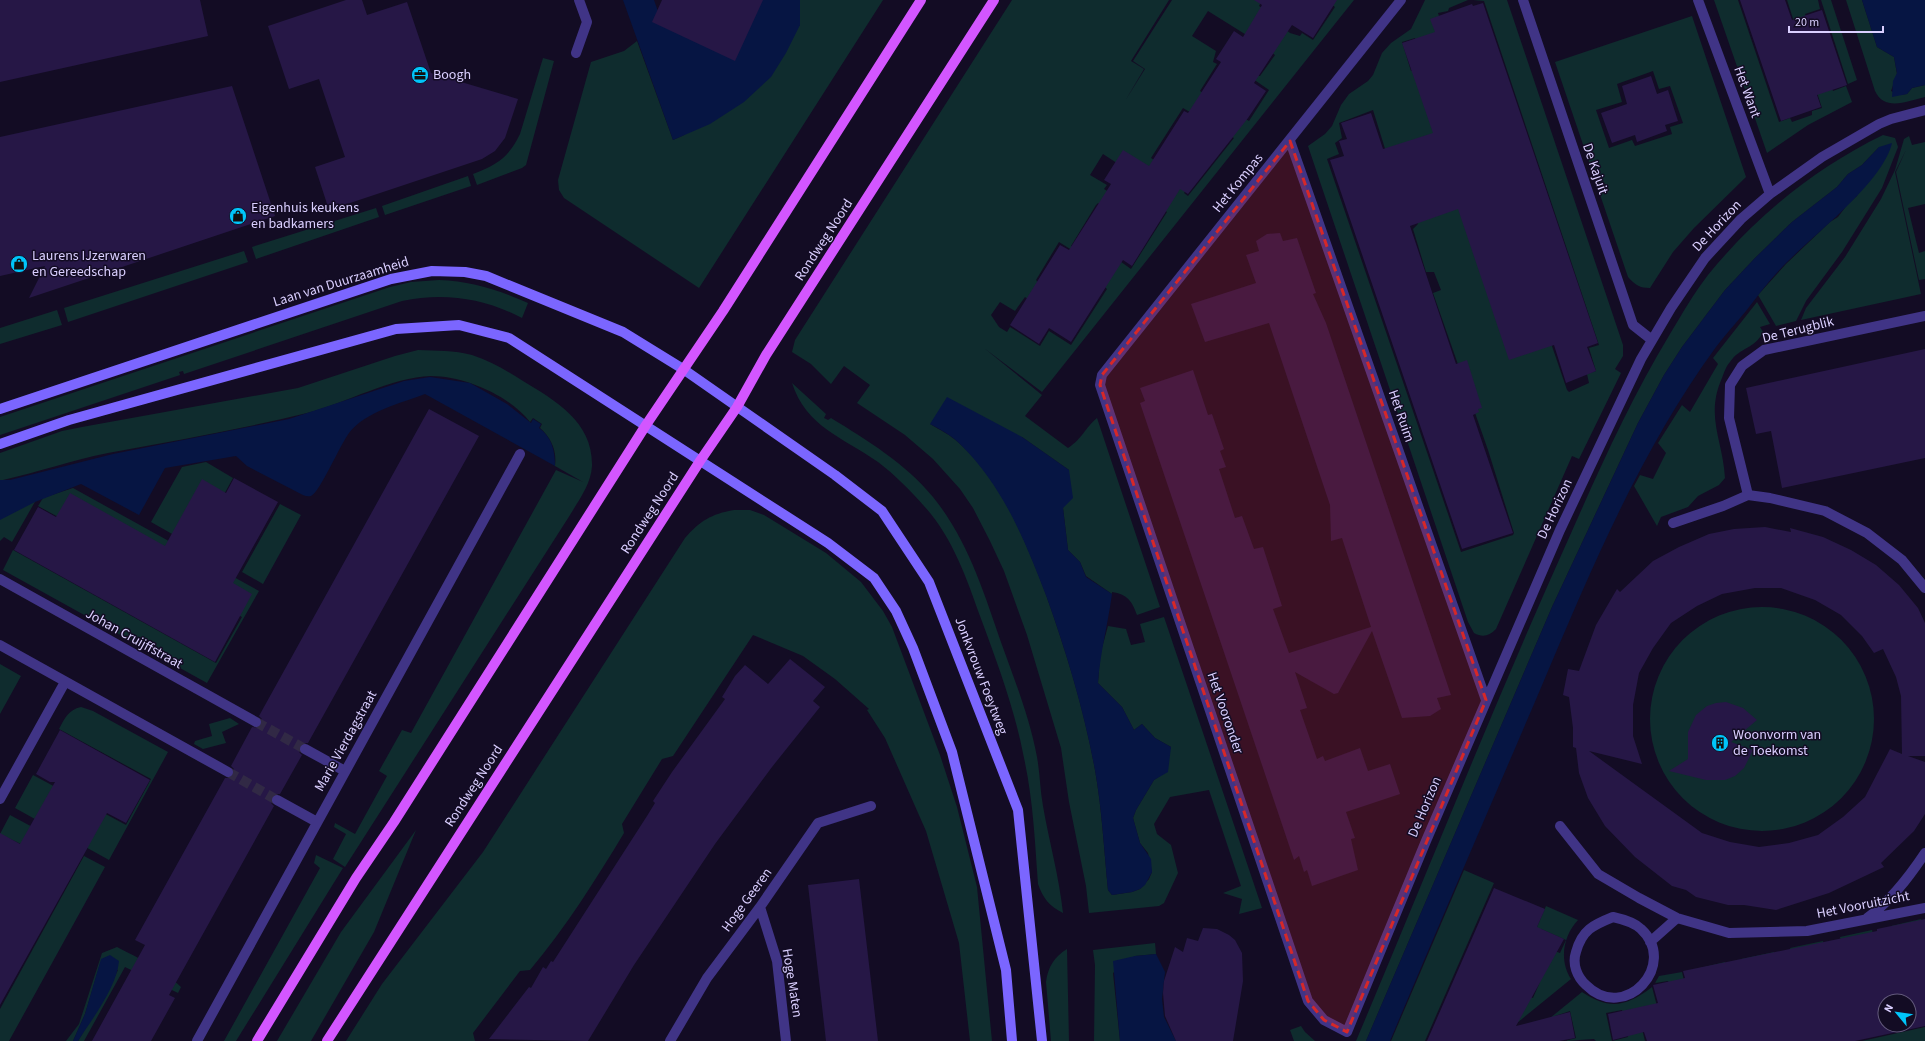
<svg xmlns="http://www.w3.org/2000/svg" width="1925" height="1041" font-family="'Source Sans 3',sans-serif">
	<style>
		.green { fill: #0f2c2e; fill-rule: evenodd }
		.water { fill: #061543 }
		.building { fill: #261746; fill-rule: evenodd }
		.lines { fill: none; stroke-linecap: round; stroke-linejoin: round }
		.street-tunnel { stroke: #312945; stroke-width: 10; stroke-dasharray: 10 5; stroke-linecap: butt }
		.street { stroke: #403486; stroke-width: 10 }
		.secondary { stroke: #7b66ff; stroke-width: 10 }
		.primary { stroke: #d356ff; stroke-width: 10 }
		.marked { fill: #d62828; fill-opacity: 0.2; stroke: #d62828; stroke-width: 3; stroke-dasharray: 8 5; stroke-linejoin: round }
		.labels { text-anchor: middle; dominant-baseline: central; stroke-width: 3; stroke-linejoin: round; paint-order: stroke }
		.poi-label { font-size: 14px; fill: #dacfff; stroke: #130c24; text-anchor: start }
		.street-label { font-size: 14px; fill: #dacfff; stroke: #130c24 }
	</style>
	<rect width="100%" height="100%" fill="#130c24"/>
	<!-- green -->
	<path class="green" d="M800,0h83l-184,288 -135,-90 -5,-8 -1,-10 33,-118 33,-11 13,-10 36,99 11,-5 116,-110z
		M1012,0h157l-38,61 13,8 -19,32 20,-32 -12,-8 39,-61h90l-3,6 22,14 -1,5 10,8 10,3 2,-3 11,7 22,-33 -9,-7h28l-312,392 -58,-44 58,47 -17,21 43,32c15,-10 16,-19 29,-30l63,189 -23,8c-5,-14 -10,-21 -25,-23v2l-26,-18 -6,-14 -12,-12 -5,-42 6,-38 -47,-33 -92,-13c10,6 21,11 30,20 42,38 65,96 85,148 21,59 39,117 50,178 7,39 9,80 13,120l4,5 20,-3 8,-3 9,-10 3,-7 -4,-19 -8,-10 -7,-25 3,-8 18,-30 6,-4 11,-29 -16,-9 -13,-14 -8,6 -12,-23 -24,-24 2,-28 8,-29 18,3 5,16 14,-3 -5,-18 24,-7 98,291 -23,6 3,-15 -19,-6 18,-7 -32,-96 -39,7 -16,27 3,10 14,11 7,28 -14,30 -5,3 -70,7 -3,-27 -17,-84 -8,-54 -34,-113 -23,-64 -14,-30 -17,-33 -13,-19 -27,-30 -28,-24 -48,-32 13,-18 -26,-19 -13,18 -20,-20 -19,-12 3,-12zM1208,11l56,35 11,9 -15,21 -4,-1 -4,5 4,1 13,9 -20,31 -49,-30 17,-27 -4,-2 3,-11 -24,-15zM1183,108l51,30 -46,58 -4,-3 9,-10 -42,-25zM1103,154l49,32 -7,12 22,14 -36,57 -21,-15 -22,3 -17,-11 25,-41 2,-2 11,8 8,-14 -13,-8 3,-4 -17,-10zM1059,242l32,20 12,23 4,4 -36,56 -22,-14 -9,15 -30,-19 -3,5 -8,-5 -8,-12 9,-13 15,9 10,-14 11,8 9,-15 -9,-10z
		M1425,0h43l-19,8 -1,3 -10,2 129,377 2,2 20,-9 -2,-9 9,-3 -7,-23 10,-3 -115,-344 -11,-1h34l116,345v11l-8,13 6,4 -42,86 -7,-3 -76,173c-7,7 -13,9 -22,4l-6,-11 -160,-476 17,-12 7,-8 9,-21 8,-11 19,-13 5,-6 9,-22 9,-10 20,-14zM1415,38l10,29 -14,4 -9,-29zM1373,110l18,58 21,38 6,18 -5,5 13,43h8l7,18 -8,3 55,157 26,83 -1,2 -52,17 -134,-393 12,-5 -4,-11 7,-5 -3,-15z
		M1714,0h24l41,122 11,-4 2,4 20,-7v-4l10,-3 -35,-108h31l2,9 -15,5 28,77 13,-5 6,16 -44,23 -41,28z
		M1821,0h10l26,80 -9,4z
		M1846,0h16l15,47 17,10 3,17 -6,17 8,4 8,-1 5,-6 13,-3v12c-18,4 -40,15 -50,-6z
		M1692,16l54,161 -52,51 -21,24 -23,36c-10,0 -15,-3 -22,-11l-73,-215zM1653,71l6,18 11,-3 13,37 -13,4 2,7 -37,12 -3,-6 -23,8 -13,-38 26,-8 -5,-18z
		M543,58l11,3 -28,104 -4,3 -45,17 -4,-11c25,-10 35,-16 47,-40z
		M1883,135l12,3 3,9 -16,41 -40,64 -36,49 -10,20 -20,5 -18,-31 28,-31 44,-42 8,-5 9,-12 10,-9 22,-49 -17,18 -14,9 -11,13 -45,35 -37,36 -30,32 -43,57 -18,28 -26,48 -86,184 -186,434h-10c72,-170 140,-342 216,-510 30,-68 60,-134 98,-197 12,-20 24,-41 38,-59 48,-59 107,-107 175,-140z
		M1909,136l3,9 13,-3v62l-17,4 11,45 6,-2v28l-6,1 -23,-108 10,-22 -11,22 26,122 -120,26 5,-12 39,-51 36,-58 14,-29 9,-31z
		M468,176l3,10 -86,29 -3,-9z
		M376,208l3,9 -123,42 -4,-12z
		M244,251l4,11 -180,60 -4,-14z
		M439,280c32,1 60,10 89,23l-6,15c-38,-20 -78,-26 -120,-17l-218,73 -1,-3 -4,1 1,3 -180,60v-18l390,-130 21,-5z
		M1757,302l13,22 -10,3 3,5c-8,17 -23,15 -33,30 -4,4 -6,11 -8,16 -17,38 1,63 3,100l-6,7 -21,11 -10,11 -27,10 -4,9 -23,-40 6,-11 13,4 13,-26 -8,-10 24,-38 8,7 28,-48 -5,-6z
		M57,310l5,15 -62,19v-16z
		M418,350c18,1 36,0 54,5 19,6 35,16 51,26 33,20 70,41 69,85 -1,18 -13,34 -22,49l-225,352 -12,-8 13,-25 -12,-7 1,-4 20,11 32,-58 -8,-5 23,-41 9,3 145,-263 27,12 -28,-16c2,-16 -4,-28 -15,-38l2,-4 -9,-6 -3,4c-20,-26 -65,-46 -99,-46 -39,1 -85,27 -124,37 -65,16 -133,28 -199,40 -35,7 -70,19 -105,27h-3v-27l62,-22 20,-4 216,-39 97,-32z
		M792,383l34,31 -2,4 4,2 3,-2c36,22 75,46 102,79 35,43 51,96 69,148 13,36 28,74 35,112 3,16 3,33 6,49 6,35 16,70 20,107 -14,-7 -20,-15 -25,-29 -3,-42 -5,-85 -14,-126 -9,-48 -27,-96 -44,-142 -13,-37 -28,-80 -56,-110 -14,-16 -29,-31 -46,-44 -34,-24 -72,-35 -86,-79z
		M206,462l27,16 -38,69 -44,-25 31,-55z
		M73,488l186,103 -52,92 -204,-113 10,-20 203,113 26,-46 -204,-111 5,-8z
		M36,500l-24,42 -8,-5 -4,4v-22z
		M280,504l21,11 -38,69 -21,-12z
		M734,510h16l14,5 62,38 35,29 22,29 9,16 48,128 17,52 20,80 15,154h-22l-11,-98 -33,-112 -41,-93 -18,-28 2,-1 -34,-30 -32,-23 -50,-21 -80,121 -11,3 -40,65 2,9c-29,48 -58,94 -94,137l-10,1 -47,62 2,8h-129l36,-57 101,-132 202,-314c15,-17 26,-24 49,-28z
		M1650 719a112 112 0 1 1 224 0a112 112 0 1 1-224 0Z
		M0,664l21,12 -21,38z
		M81,707l12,4 75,41 -59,108 -94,-52 18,-33 93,50 25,-46 -92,-50c6,-11 9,-19 22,-22z
		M230,718l9,6 -17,8 4,11 -23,6 -9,-5 1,-3 17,-5 -3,-12z
		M10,815l28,15 -9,18 -29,-14z
		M416,830l-42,102 -63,109h-34l64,-109z
		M316,855l27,13 -107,173h-12l96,-173 -6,-5z
		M84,856l21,11 -96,174h-9v-32z
		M1464,870l30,13 -69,158h-34z
		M1546,906l32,14c-15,16 -19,40 -7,59l-54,44 -42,18 62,-114zM1541,929l25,11 -6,13 -25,-10zM1540,982l-7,16 -26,-11z
		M1921,919l4,15v46l-54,11 -2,-10 -78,16 2,11 -45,10 -2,-10 -22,5 -82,16 3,12h-49l-2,-2 -29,2 11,-3 -6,-27 -15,5 5,25h-27l-5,-5 54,-44c27,18 44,15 70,-5l6,23 15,-3 -5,-26 -13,2 4,-7 23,-4 3,13 2,2 12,-4 -3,-14 29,-7 5,27 17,-5 -6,-25 33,-7 6,26 16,-5 -6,-25 33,-7 5,27 18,-5 -6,-26 32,-7 7,25 16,-2 -4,-27zM1622,1010l6,27 -16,4 -6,-28z
		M1155,943l1,11 -21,2 -22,17 7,68h-26l1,-76 -2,-15z
		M117,947c23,12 46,22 64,40l-3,6 -53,-26 -41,74h-6l24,-40 16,-31 -18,-6 -15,50 -12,27h-7l13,-17 23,-71z
		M1067,949l2,92h-18l-5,-59c2,-15 8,-25 21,-33z
		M1301,1026l4,6 10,9h-21l-4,-11z
		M1925,1027v14h-63z"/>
	<!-- water -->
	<path class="water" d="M623,0h31l6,17 97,-17h43v25l-14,28 -15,24 -27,25 -34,22 -37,16z
		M1862,0h63v85l-13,3 -5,6 -15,3 1,-16 4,-8 -3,-16 -17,-10z
		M1892,143c-9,39 -77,91 -106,120 -15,15 -27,31 -40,48 -10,12 -21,24 -30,36 -76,104 -126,225 -176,343 -50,117 -101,234 -150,351h-24l186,-434 86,-184 26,-48 18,-28 43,-57 30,-32 37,-36 45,-35 11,-13 14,-9 17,-18z
		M430,377l40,6 37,21 24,19 2,-4 8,5 -2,4c13,9 16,23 16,38l-130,-72c-24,9 -60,18 -76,39 -9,12 -29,59 -38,63 -5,1 -8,-1 -12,-3l-52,-27 -11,-10 -71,12 -26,47 -58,-31 -46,18 -35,18v-40h10l103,-26 176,-35 115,-38z
		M947,397l75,40 47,33 4,28 -10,10 5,42 12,12 6,15 26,17c-4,30 -12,59 -14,89l24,24 12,23 8,-6 13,14 16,9 -3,25 -14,8 -18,30 -3,8 7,25 11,16 1,13 -7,13 -5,4 -8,3 -20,3 -4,-5c-4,-40 -6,-81 -13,-120 -11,-59 -28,-116 -48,-172 -21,-55 -43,-110 -85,-152 -9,-10 -21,-16 -32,-22z
		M1156,954l9,18 -3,27 2,18 12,24h-56l-7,-80 22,-5z
		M110,955l9,6c-2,26 -27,58 -41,80h-5l12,-27 16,-55z"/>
	<!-- building -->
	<path class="building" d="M0,0h200l8,36 -208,46z
		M346,0h16l5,15 40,-13 24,71 87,26 -13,39 -10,13 -13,8 -153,51 -14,-43 30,-10 -26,-78 -30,10 -21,-63z
		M662,0h101l-28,61 -83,-39z
		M1254,0h83l-24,38 -21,-13 -38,58 12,8 -18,27 -60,76 -8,-5 -48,77 -9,-6 -52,82 -22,-14 -10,16 -29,-19 50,-80 9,5 42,-66 -7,-4 19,-30 26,16 35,-55 4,2 33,-51 -5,-3 18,-28 9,6 19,-32z
		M1740,0h45l7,20 30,-10 25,75 -30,10 4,12 -40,14z
		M1483,3l115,340 -11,4 9,24 -30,12 -12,-38 -45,15 -51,-151 -48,17 46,138 11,-4 15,48 -4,1 1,3 -6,3 40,118 -51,16 -132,-389 14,-4 -5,-15 8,-2 -6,-16 30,-10 12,36 50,-16 -31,-90 33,-11 -5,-13 42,-15 1,2z
		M1651,76l6,18 11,-4 10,31 -13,4 2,6 -30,11 -2,-7 -23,8 -11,-30 26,-9 -5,-18z
		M232,86l43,130 -246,82 16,-32 -45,10v-139z
		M1280,233l3,8 14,-3 19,55 -3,1 13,29 125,372 -14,3 4,11 -11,7 -28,2 -30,-87 -34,62 -4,1 -39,-22 12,36 -7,2 17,49 6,-3 2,5 35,-13 8,23 22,-7 10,30 -54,18 9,26 -4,1 7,31 -46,16 -5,-16 -3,2 -5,-16 -5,4 -154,-457 5,-2 -5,-13 53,-18 15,45 4,-1 12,35 -4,2 6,16 -7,2 16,49 7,-2 12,33 9,-2 19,59 -9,3 16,44 82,-26 -29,-89 -11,3 -1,-36 -61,-182 -64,19 -14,-38 65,-21 -10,-28 13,-4 -3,-10 11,-7z
		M1925,349v109l-143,30 -11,-57 -15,3 -10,-46z
		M429,409l50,27 -171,307h-6l-3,3v6l3,3 -22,39h-6l-3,3v6l3,3 -105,189 6,3 -24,43h-59l53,-96 -10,-5 90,-162h6l3,-3v-6l-3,-3 21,-39 7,1 3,-3v-6l-3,-3z
		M234,478l44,24 -45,81 19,11 -37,68 -201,-112 24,-43 18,10 14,-24 95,53 37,-67 24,14z
		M1765,527l26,5 -1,-4 33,9 28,13 25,15 23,20 19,23 7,15v133h-17l17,6v52l-11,17 -33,32 3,4 -55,26 -53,17 -32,-5h-16l-32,-8 -10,-7 -14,-4 -37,-29 -30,-31 -17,-28 -9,-25 -3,-25 -3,-1v-19l-4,-31 -6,-2 5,-26 11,2 17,-46 21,-36 3,3 33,-31 26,-14 30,-13 25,-5zM1755,588h26l34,12 26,15 21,21 12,17 9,-4 13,28 5,19 1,58 -12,-5 -25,48 -22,20 -25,18 -29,8 -30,4 -29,-5 -28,-9 -113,-82 53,13 -9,-28v-31l6,-32 14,-25 18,-25 26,-17 25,-12z
		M790,659l35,28 -12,14 7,6 -48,60 -57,77 -81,121 -46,76 -99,-2 40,-52 2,1 12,-21 3,2 5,-8 2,1 94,-146 8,-13 -2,-2 19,-29 53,-73 -3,-2 13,-21 10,-11 23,19z
		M1726,702l17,6 14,12 -26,22 22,8 -9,18 -9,8 -10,4h-19l-37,-9 19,-12v-27l8,-17 11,-9 9,-3z
		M60,730l90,50 -24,43 -19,-10 -107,192v-172l20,11 35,-62h-5l-14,-8z
		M859,879l19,162h-52l-18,-156z
		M1494,888l51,21 -8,18 27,12 -48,87 54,-14 5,26 -16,3h-132z
		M1925,919v107l-70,15h-208l-3,-9 -31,8 -5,-26 50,-11 -5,-18 32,-7 -2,-7 194,-40v-2zM1885,1001h24v24h-24z
		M1203,928l14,1 12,6 6,5 7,13 1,28 -10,60h-57l-11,-25 -2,-23 1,-12 11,-34 8,5 4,-14 11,3z"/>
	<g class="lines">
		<!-- street-tunnel -->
		<path class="street-tunnel" d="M256,722l49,27
			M228,772l49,28"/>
		<!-- street -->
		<path class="street" d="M1401,0l-299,375 -2,10 208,616 16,19 23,12 79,-191 134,-311 81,-171 30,-51 34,-50 36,-39 29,-25 52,-37 57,-33 12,-5 34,-9
			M1523,0l110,325 19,15
			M1698,0l72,194
			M576,53l11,-31 -8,-22
			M1290,141l196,559
			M1748,495l-19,-77 1,-33 12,-19 22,-16 161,-34
			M1673,523l50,-17 25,-11 22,3 55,13 42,22 35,27 23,28
			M0,579l256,143
			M0,645l228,127
			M305,749l40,22
			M0,799l65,-117
			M277,800l40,22
			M1560,826l38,48 41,24 38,20 52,15 78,-2 118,-23
			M760,907l17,54 9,80
			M1613,917c9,2 21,5 28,12 38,35 -16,95 -55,56 -9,-8 -14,-21 -10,-33 6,-22 17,-27 37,-35z
			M1867,918c24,-17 42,-41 58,-65
			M1650,942l27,-24
			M197,1041l323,-587
			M670,1041l37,-63 53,-71 58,-84 53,-17"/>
		<!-- secondary -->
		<path class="secondary" d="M0,409l391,-130 41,-8 33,1 21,4 137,56 60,37 152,106 47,36 47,71 89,228 24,231
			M0,444l69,-24 327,-91 63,-4 50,13 319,205 46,35 22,33 17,37 39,104 54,218 6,71"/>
		<!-- primary -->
		<path class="primary" d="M257,1041l99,-163 38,-56 252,-397 77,-114 198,-311
			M327,1041l373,-580 37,-54 29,-52 228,-355"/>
	</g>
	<!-- marked area -->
	<path class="marked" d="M1290,141l196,559 -139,332 -23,-12 -16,-19 -208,-616 2,-10z"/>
	<!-- icons -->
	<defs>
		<symbol id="office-disc" viewBox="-11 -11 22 22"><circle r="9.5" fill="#00c5fa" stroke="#130c24"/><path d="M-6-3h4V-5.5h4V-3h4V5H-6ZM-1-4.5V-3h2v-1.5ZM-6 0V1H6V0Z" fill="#111"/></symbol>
		<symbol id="shop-disc" viewBox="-11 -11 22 22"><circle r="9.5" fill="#00c5fa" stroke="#130c24"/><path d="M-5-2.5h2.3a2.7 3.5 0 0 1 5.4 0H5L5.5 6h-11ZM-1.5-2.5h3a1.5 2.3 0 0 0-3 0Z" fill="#111"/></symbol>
		<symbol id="building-disc" viewBox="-11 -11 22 22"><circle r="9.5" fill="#00c5fa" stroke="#130c24"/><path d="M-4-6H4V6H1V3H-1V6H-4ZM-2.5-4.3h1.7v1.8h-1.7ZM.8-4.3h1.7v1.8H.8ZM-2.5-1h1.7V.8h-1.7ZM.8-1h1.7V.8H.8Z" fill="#111"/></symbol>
	</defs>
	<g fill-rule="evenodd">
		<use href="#office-disc" x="410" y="65" width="20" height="20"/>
		<use href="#shop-disc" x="228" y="206" width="20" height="20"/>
		<use href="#shop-disc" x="9" y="254" width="20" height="20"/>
		<use href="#building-disc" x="1710" y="733" width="20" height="20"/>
	</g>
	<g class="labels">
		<!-- poi labels -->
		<g class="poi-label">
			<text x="433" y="75">Boogh</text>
			<text x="251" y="208">Eigenhuis keukens<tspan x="251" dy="16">en badkamers</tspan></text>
			<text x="32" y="256">Laurens IJzerwaren<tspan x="32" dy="16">en Gereedschap</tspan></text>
			<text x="1733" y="735">Woonvorm van<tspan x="1733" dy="16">de Toekomst</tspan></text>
		</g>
		<!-- street labels -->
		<g class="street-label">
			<text transform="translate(1747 92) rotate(70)">Het Want</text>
			<text transform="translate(1595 169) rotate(71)">De Kajuit</text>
			<text transform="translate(1238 183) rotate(-51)">Het Kompas</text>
			<text transform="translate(1717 226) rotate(-47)">De Horizon</text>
			<text transform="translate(824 240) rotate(-57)">Rondweg Noord</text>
			<text transform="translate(341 282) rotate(-17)">Laan van Duurzaamheid</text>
			<text transform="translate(1798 330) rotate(-14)">De Terugblik</text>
			<text transform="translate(1401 416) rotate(71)">Het Ruim</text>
			<text transform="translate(1555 509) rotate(-65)">De Horizon</text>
			<text transform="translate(650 513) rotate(-57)">Rondweg Noord</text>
			<text transform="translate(134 639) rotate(29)">Johan Cruijffstraat</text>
			<text transform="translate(981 676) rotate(69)">Jonkvrouw Foeytweg</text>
			<text transform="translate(1225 713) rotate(71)">Het Vooronder</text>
			<text transform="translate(346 741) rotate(-61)">Marie Vierdagstraat</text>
			<text transform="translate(474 786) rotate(-57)">Rondweg Noord</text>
			<text transform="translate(1425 807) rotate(-67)">De Horizon</text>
			<text transform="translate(747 900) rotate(-54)">Hoge Geeren</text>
			<text transform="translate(1863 905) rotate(-11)">Het Vooruitzicht</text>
			<text transform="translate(792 983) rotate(81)">Hoge Maten</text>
		</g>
	</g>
	<!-- north arrow -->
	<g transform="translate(1897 1013) rotate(299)"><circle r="19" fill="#130c24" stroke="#635a7c"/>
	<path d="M0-3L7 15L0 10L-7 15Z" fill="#00c5fa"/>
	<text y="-6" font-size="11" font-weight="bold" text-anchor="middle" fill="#dacfff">N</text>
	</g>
	<!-- scale -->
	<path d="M1789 26v6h94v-6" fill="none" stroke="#dacfff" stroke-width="2"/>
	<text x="1795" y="26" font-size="12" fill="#dacfff" stroke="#130c24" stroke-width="3" paint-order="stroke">20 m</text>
</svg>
